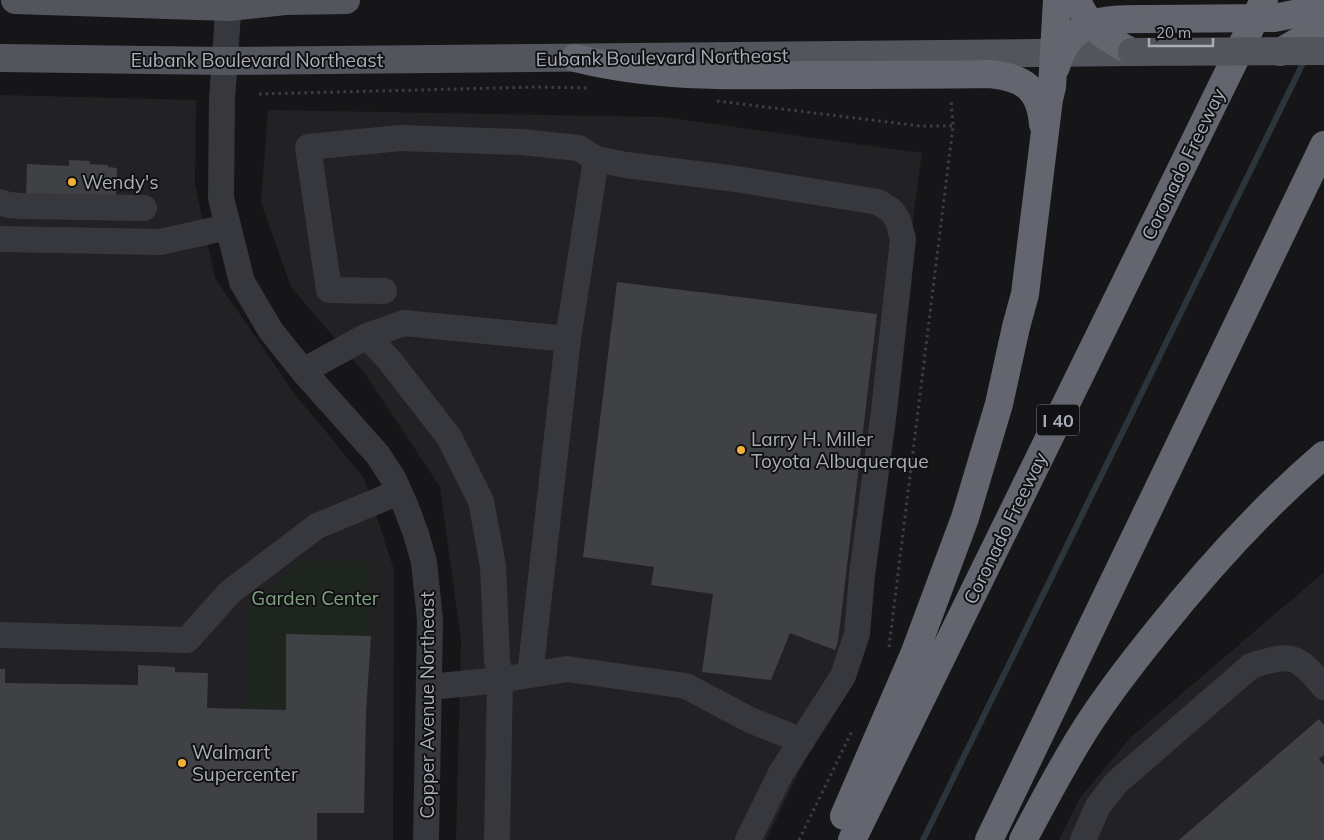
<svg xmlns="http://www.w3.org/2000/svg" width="1324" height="840" font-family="Mulish,sans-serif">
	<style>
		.built { fill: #222225 }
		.green { fill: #1e261f }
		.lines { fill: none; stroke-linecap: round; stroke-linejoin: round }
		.stream { stroke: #2c353c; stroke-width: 6 }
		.building { fill: #404145 }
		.path { stroke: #3d3f44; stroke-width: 3; stroke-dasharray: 2.5 4; stroke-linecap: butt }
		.minor { stroke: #37383d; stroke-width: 26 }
		.major { stroke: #53555c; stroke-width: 28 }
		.highway { stroke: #63666e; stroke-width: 28 }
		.major-bridge { stroke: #53555c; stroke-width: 28 }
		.highway-bridge { stroke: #63666e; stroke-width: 28 }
		.poi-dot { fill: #f2b134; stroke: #111113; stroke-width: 2 }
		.labels { text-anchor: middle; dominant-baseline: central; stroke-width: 4; stroke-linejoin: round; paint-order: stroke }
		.shield { fill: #111113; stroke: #7b7e86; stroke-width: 1 }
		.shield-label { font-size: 18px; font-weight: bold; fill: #a8adb8 }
		.street-label { font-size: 19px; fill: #a8adb8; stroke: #111113 }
		.poi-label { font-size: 19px; fill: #a8adb8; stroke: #111113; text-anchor: start }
		.park-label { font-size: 19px; fill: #7fa381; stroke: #111113 }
	</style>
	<rect width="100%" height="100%" fill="#161618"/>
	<!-- built -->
	<path class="built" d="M0,95l196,5 -1,84 20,94 79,115 70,85 30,92 -1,270h-393z
		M268,110l396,7 258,36 -43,319 -19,175 -94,193h-310l5,-200 -21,-153 -74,-112 -75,-88 -30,-85z
		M1324,572v268h-265l21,-42 51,-61z"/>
	<!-- green -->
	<path class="green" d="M299,562h71l1,74 -84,-2 -1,76 -40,-1 4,-99z"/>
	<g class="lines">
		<!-- stream -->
		<path class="stream" d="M923,840l383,-783"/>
	</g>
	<!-- building -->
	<path class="building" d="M69,160l21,1v3l18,1v2l9,1 -1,30 -90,-2 1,-32 42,2z
		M617,282l260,32 -39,327 -3,9 -45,-17 -19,47 -69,-8 11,-78 -62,-9 3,-18 -71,-10z
		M286,634l85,2 -5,76 -2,101h-47v27h-317v-171h5v14l133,2v-20l37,2v5l33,1 -1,35 79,2z
		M1319,719l5,6v30l-5,4 5,6v75h-145z"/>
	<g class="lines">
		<!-- path -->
		<path class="path" d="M259,94l277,-7 53,1
			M717,101l203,25h33
			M889,647l64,-521 -2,-27
			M799,840l53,-109"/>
		<!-- minor -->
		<path class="minor" d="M229,0l-7,99 -1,99 21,84 29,49 32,40 75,84 16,25 12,27 10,27 8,28 6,58 -4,220
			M0,202l9,3 13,1 122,2
			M0,239l160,3 68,-15
			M384,291l-55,-1 -21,-143 93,-9 120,4 58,6 17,11 30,6 110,14 142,23 14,9 6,10 5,18 -19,172 -22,164 -5,59 -14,42 -62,97 -33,67
			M367,336l23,25 59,76 32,64 12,65 4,94 3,20 -3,160
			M303,371l64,-35 37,-13 164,16
			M0,635l187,5 43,-48 87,-66 82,-34
			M530,675l38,-336 28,-180
			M429,687l71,-7 67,-11 119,17 64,34 52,21
			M1083,840l15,-34 18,-23 135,-117c41,-13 45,-12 73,21"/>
		<!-- major -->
		<path class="major" d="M15,0l214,7 56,-6 61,-1
			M0,58l225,3 907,-9"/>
		<!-- highway -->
		<path class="highway" d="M1077,0c10,26 31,40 55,52
			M1280,52l29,-17 15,-5
			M575,58c76,19 149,18 227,17 62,0 124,0 187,-1 34,3 51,14 54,50
			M1056,67c14,-50 49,-48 93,-48
			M844,816l71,-164 50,-134 34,-114 17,-77 9,-33 24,-195 3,-12 5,-87
			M852,840l412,-840
			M989,840l335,-695
			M1023,840c20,-38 40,-76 63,-112 21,-33 45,-64 70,-95 51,-64 106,-125 168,-178"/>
		<!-- major-bridge -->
		<path class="major-bridge" d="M1132,52l192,-1"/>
		<!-- highway-bridge -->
		<path class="highway-bridge" d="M1149,19l125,-1 30,-6 20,-8"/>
	</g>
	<!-- markers -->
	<g class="poi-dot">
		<circle cx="72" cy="182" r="5"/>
		<circle cx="741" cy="450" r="5"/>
		<circle cx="182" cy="763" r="5"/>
	</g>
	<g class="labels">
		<!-- shield labels -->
		<rect class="shield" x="1037" y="404.5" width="42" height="31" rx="4"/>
		<g class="shield-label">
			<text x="1058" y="420">I 40</text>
		</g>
		<!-- street labels -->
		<g class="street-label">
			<text transform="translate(662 57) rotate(-1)">Eubank Boulevard Northeast</text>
			<text x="257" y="60">Eubank Boulevard Northeast</text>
			<text transform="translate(1183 164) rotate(-64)">Coronado Freeway</text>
			<text transform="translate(1005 528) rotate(-64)">Coronado Freeway</text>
			<text transform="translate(427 705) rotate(-90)">Copper Avenue Northeast</text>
		</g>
		<!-- poi labels -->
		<g class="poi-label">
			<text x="82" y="182">Wendy's</text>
			<text x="751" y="439">Larry H. Miller<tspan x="751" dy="22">Toyota Albuquerque</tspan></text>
			<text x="192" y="752">Walmart<tspan x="192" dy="22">Supercenter</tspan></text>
		</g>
		<!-- park labels -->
		<g class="park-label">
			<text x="315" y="598">Garden Center</text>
		</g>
	</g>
	<!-- scale -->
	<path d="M1149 38v8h64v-8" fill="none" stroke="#a8adb8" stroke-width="2.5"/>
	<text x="1156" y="38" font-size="15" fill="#a8adb8" stroke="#111113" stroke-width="4" paint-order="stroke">20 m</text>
</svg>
